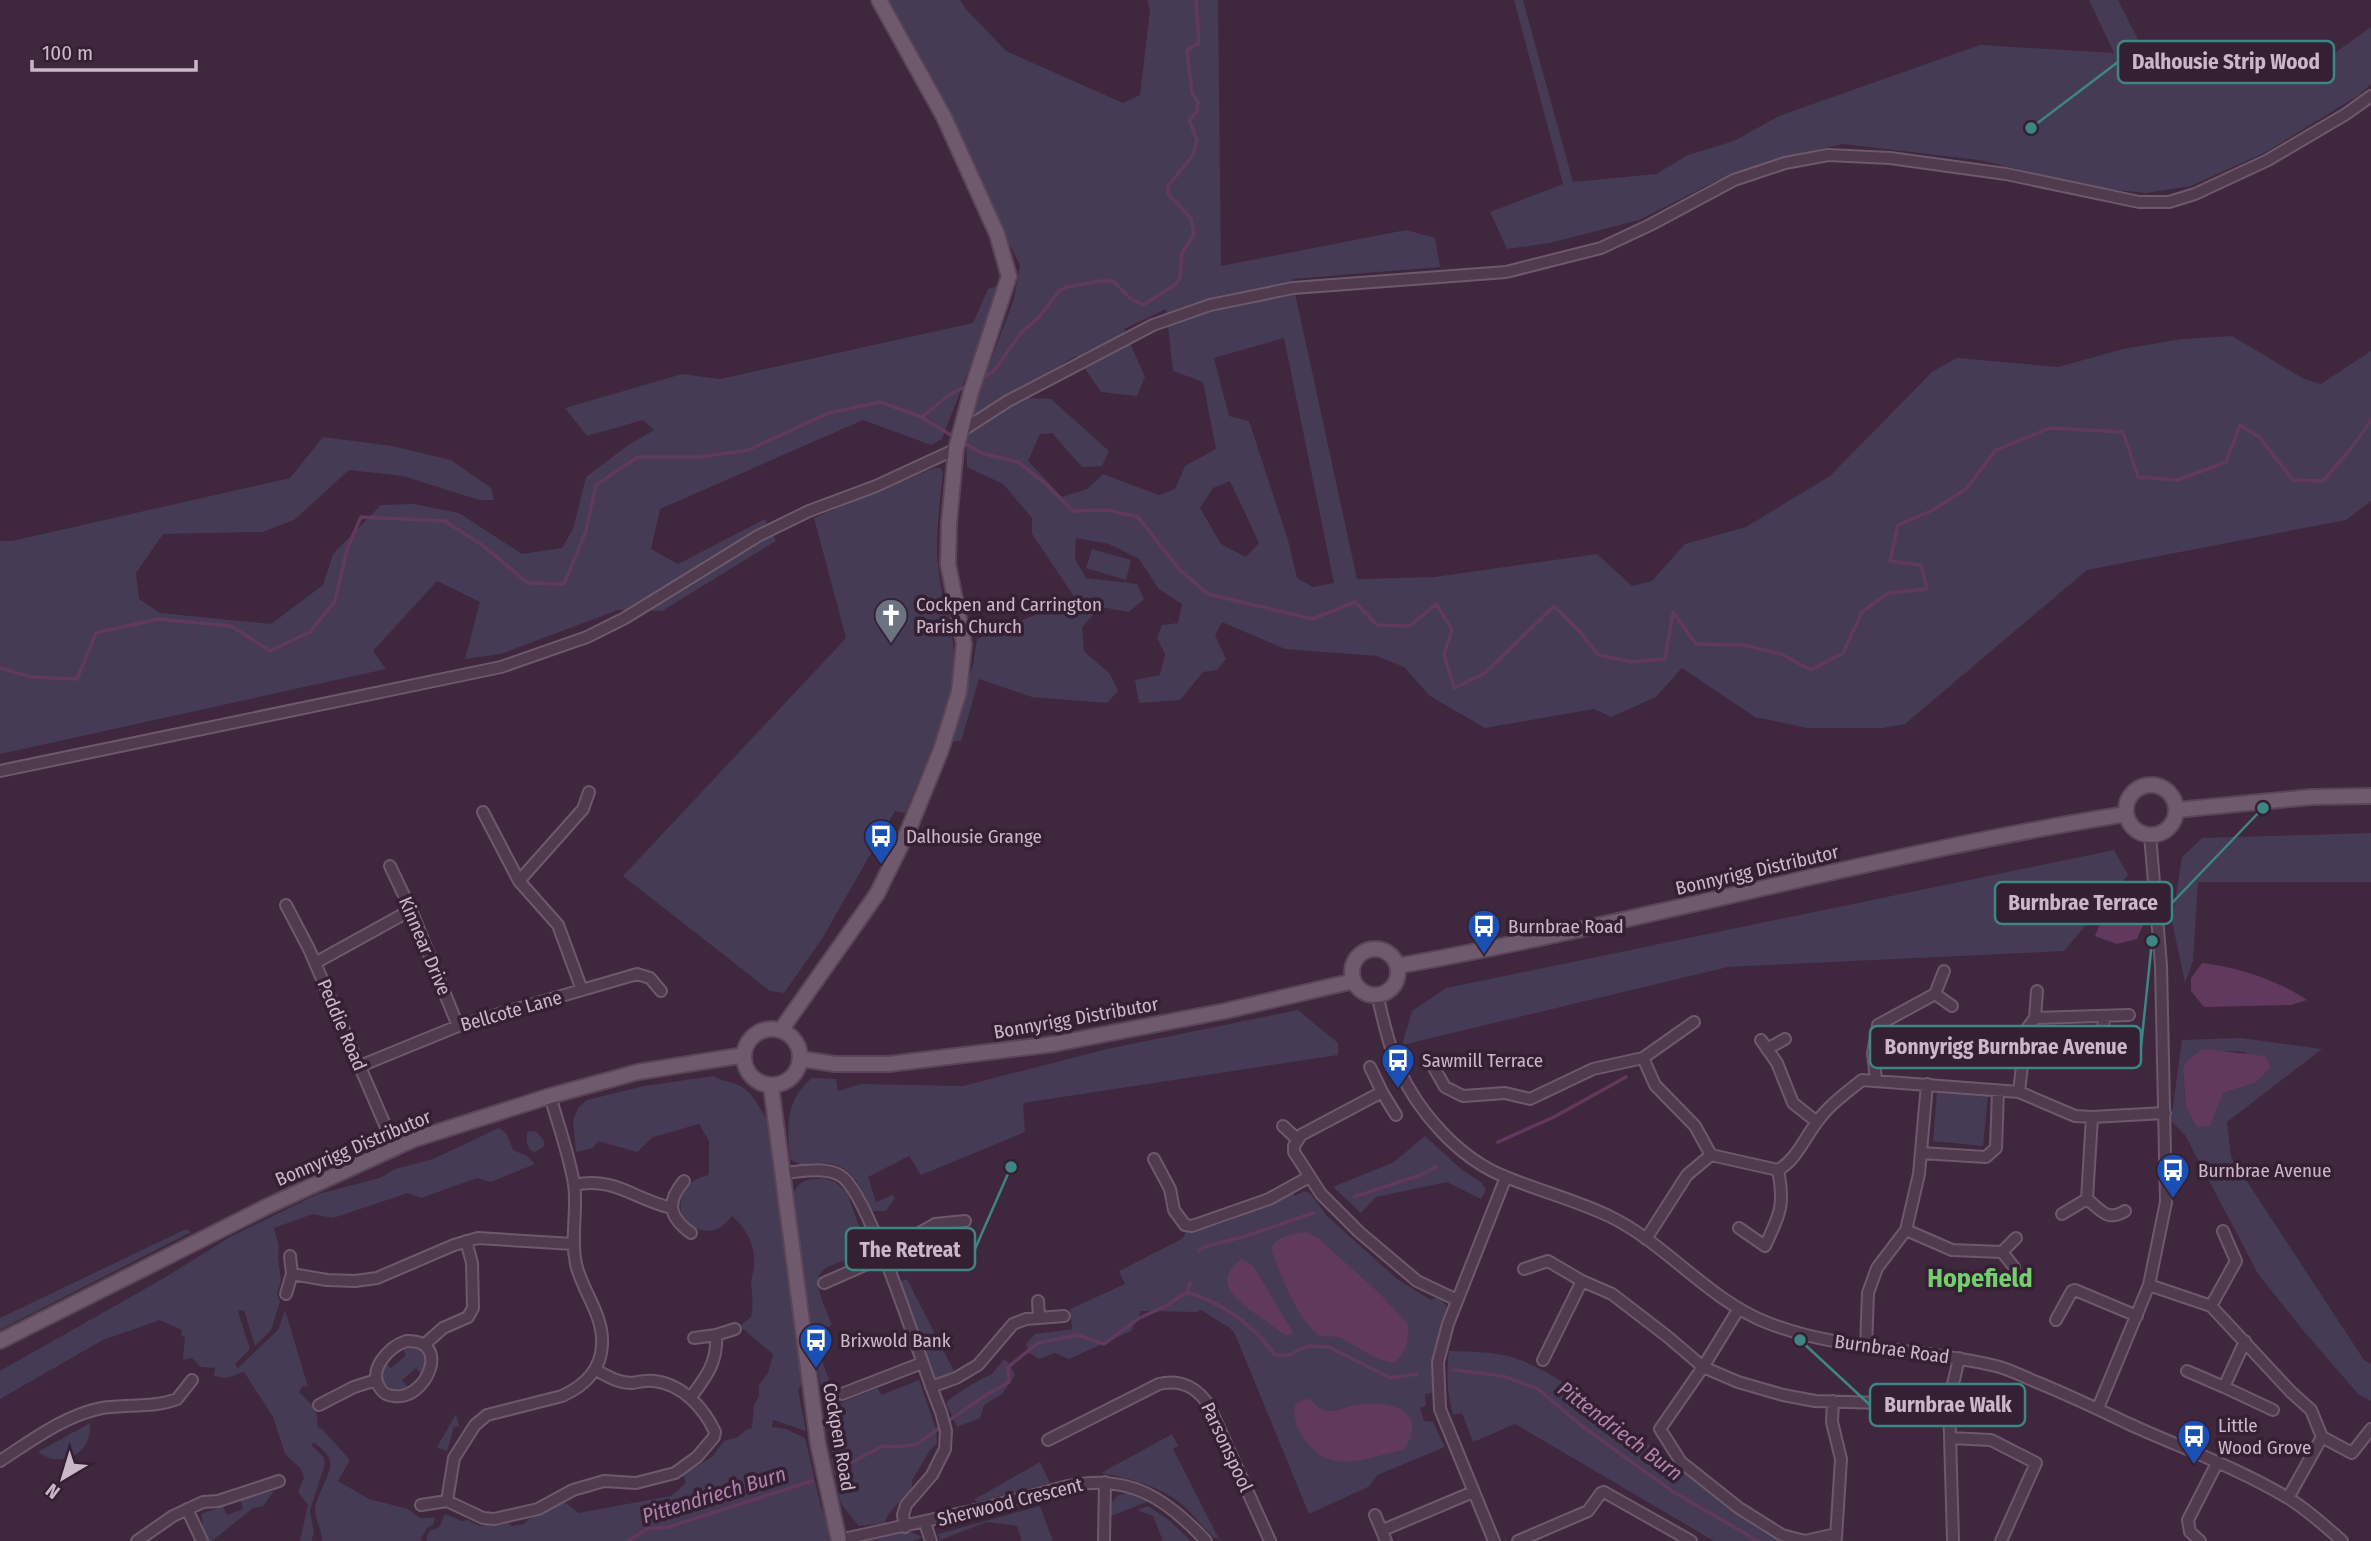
<svg xmlns="http://www.w3.org/2000/svg" width="2371" height="1541" font-family="'Fira Sans Condensed',sans-serif">
	<style>
		.green { fill: #453b54; fill-rule: evenodd }
		.water { fill: #61395d }
		.lines { fill: none; stroke-linecap: round; stroke-linejoin: round }
		.stream { stroke: #61395d; stroke-width: 3.5 }
		.minor-casing { stroke: #6d596b; stroke-width: 14 }
		.major-casing { stroke: #594557; stroke-width: 18 }
		.minor { stroke: #4f3b4d; stroke-width: 10 }
		.major { stroke: #6f5a6d; stroke-width: 14 }
		.labels { text-anchor: middle; dominant-baseline: central; stroke-width: 7; stroke-linejoin: round; paint-order: stroke }
		.poi-label { font-size: 19px; fill: #cab8c8; stroke: #352033; text-anchor: start }
		.street-label { font-size: 19px; fill: #cab8c8; stroke: #352033 }
		.water-label { font-size: 21px; font-style: italic; fill: #af82ab; stroke: #352033 }
		.district-label { font-size: 26px; font-weight: bold; fill: #73cf6d; stroke: #352033 }
		.leader { fill: none; stroke: #3e8684; stroke-width: 2.5 }
		.callout-dot { fill: #3e8684; stroke: #352033; stroke-width: 2.5 }
		.callout { fill: #352033; stroke: #3e8684; stroke-width: 2.5 }
		.callout-label { font-size: 21px; text-anchor: middle; font-weight: bold; fill: #cab8c8 }
	</style>
	<rect width="100%" height="100%" fill="#3f273d"/>
	<!-- green -->
	<path class="green" d="M886,0h74l5,8 41,43 117,52 17,-8 10,-85 -3,-10h71l3,266 185,-36 29,8 5,29 -148,12 65,300 78,-2 162,-23 35,32 20,-5 33,-37 61,-17 84,-51 103,-105 24,-13 101,9 65,-18 59,-10 50,-3 72,43 17,5 50,-33v150l-25,19 -259,50 -182,154 -22,4h-76l-52,-11 -73,-49 -26,29 -45,20 -17,-8 -109,19 -55,-32 -26,-29 -27,-11 -92,-7 -63,-27 -7,13 11,24 -9,11 -14,2 -23,28 -41,3 -4,-23 25,-5 5,-21 -8,-16 5,-13 16,-2 4,-19 -23,-15 -20,-30 -30,-15 -33,-6 -1,21 11,19 51,6 7,15 -15,13 -28,-5 -19,20 2,24 26,23 8,17 -11,12 -75,-6 -53,-18 -18,62 -12,1 24,-77 4,-26 98,-41 -43,-64v-16l-29,-34 -36,-17 -1,-31 56,-38 29,1 58,52 -7,15 -20,1 -30,-34 -12,1 -12,27 34,36 25,-8 16,-15 56,21 16,-6 10,-23 31,-17 -13,-67 -30,-11 -7,-62 -42,20 21,48 -8,19 -36,-4 -25,-36 -98,58 -6,-3 42,-112 6,-34zM1284,338l50,245 -21,4 -16,-9 -9,-38 -39,-119 -20,-5 -15,-58zM1230,481l29,62 -13,14 -25,-13 -21,-36 13,-20z
		M1514,0h9l50,182 83,-8 32,-19 46,-14 45,-25 201,-71 134,8 -25,-53h29l29,57 101,27 46,-2 77,-55v57l-12,11 -93,57 -75,34 -45,7 -49,-5 -118,-28 -136,-16 -59,13 -66,23 -79,40 -89,23 -43,6 -17,-37 73,-28z
		M997,286l1,8 -56,145 -11,6 -68,-25 -203,89 -9,40 27,15 87,-45 11,22 -114,70 -44,-1 -117,44 -36,5 15,-57 -43,-21 -64,70 13,18 -386,85v-213h12l278,-63 33,-41 69,9 59,14 40,28 3,12h-15l-76,-24 -54,-6 -55,50 -32,12 -99,2 -27,39 3,26 21,14 111,11 52,-39 10,-31 48,-49 33,-1 45,9 63,41 40,-6 11,-19 13,-52 41,-31 27,-16 -11,-10 -56,16 -22,-28 117,-34 38,5 253,-56 15,-34z
		M934,468h6l3,4c-3,33 -9,67 -4,101 3,30 16,58 15,89 -1,49 -31,106 -49,151l-10,-2 -73,128 -38,54 -14,-2 -147,-115 223,-238 -32,-120z
		M1092,549l39,11 -5,20 -40,-12z
		M2371,833v49h-173l-5,79 -8,22 -13,-62 10,-64 20,-19z
		M2114,850l14,25 -64,76 -336,16 -326,78 10,-34 34,-23z
		M1298,1010l40,33v12l-315,48 2,29 -104,43 -12,-19 -41,21 8,25 16,-7 3,3 -9,13h-14c-14,-28 -19,-49 -55,-48 -14,1 -14,4 -27,-4 -3,-33 -5,-58 22,-81l24,1 2,12 23,-7 102,2 144,-37z
		M2241,1038l81,11 -95,73 4,35 133,203 7,4v37l-13,-7 -56,-65 -44,-55 -73,-139 -14,-14 11,-81zM2226,1051l19,1 10,31 -32,10 -7,16 -30,-2 -3,-39z
		M714,1076c7,6 18,5 26,10 16,8 20,27 32,39l30,259 -4,6 8,41 -33,-11 -1,7 14,2 19,9 17,73 4,3 6,27h-405l-1,-4 4,-6 9,-4 6,-13 17,7 6,-1 12,6 26,-4 6,4 12,-2c7,-10 30,-16 41,-22l13,11 93,-17 15,-13 -3,-8 30,-19 11,-15 14,-4 8,-7 6,-2 2,-23 5,-9v-11l9,-12 5,-19 -31,-26 -1,-3 10,-8c3,-13 1,-21 0,-34 0,-6 3,-11 3,-17 2,-19 -7,-37 -22,-50 -13,18 -28,18 -47,8 -11,-22 -1,-45 24,-49v-34l-10,-17 -46,13 -16,15 -39,-11 -5,7 -17,4 -3,-32 5,-12 9,-8 57,-14z
		M1937,1091l51,5 -5,50 -50,-5z
		M499,1128l7,5 7,17 14,6 8,8 -44,18 -14,-4 -56,20 -13,-5 -75,25 -20,-4 -39,14 5,19 -1,10 3,24 -4,13 3,8 -9,28 -16,16 -11,-36 -6,1 12,38 -15,15 3,4 40,-38 7,-20 23,77 -5,-1 -4,6 17,17 2,18 5,3 27,30 -12,21 31,18 39,10 12,9h15l-2,7 -6,3 -7,13h-98c0,-12 -7,-21 -7,-32 0,-2 2,-9 3,-11 10,-28 24,-36 -5,-56l-1,4 11,10 2,8 -15,46 4,24 -3,7h-11l8,-36 -10,-13 6,-14 -3,-9 -16,-15 -12,-37 -29,-45 -17,6 -13,-2 1,-8 -14,-1 -9,-9 -9,2 2,-23 -4,-1 1,-6 -22,-10 -57,20 -103,59v-28l164,-93 66,-41 88,-43 62,-16 15,-9 38,-10z
		M529,1131l8,1 7,9v5l-9,6 -4,-1 -4,-7v-10z
		M1425,1136l36,33 21,14 4,7 -5,9 -34,-17 -71,15 -15,16 -28,-26 61,-25z
		M824,1178l11,4 12,10 21,60c-57,21 -60,14 -36,73l-11,5c-6,26 9,51 19,73l38,-15 3,7 38,-15 17,49 1,14c-10,8 -17,26 -25,37v8l-22,24 -6,11 -25,3 -18,-22 -10,-45 2,-3 -28,-162 -13,-98c8,-18 15,-16 32,-18z
		M1304,1191l6,2 17,23 70,63 34,21 7,-3 9,9 -14,47 -1,40 -7,1 1,12 -6,2 4,13 9,1 12,25 -68,28 -7,11 -61,28 -74,-180 -5,-6 -29,-18 -4,2 -56,-1 -10,20 -62,28 -14,-6 -16,6 -10,-6 -3,-9 9,-10 37,-5 -2,-20 55,-25 -6,-13 63,-32 5,-9c29,1 78,-25 106,-37l2,3z
		M186,1229l5,3 -191,98v-12z
		M907,1279l49,96 -25,6 -36,-98z
		M407,1346l9,1 8,6 2,13 -4,9 -6,-7 -14,12 6,7 -8,3 -9,-1 -9,-9v-9l4,-8 5,5 15,-13 -4,-6z
		M1449,1351c25,1 50,0 74,10 31,12 58,34 85,53 59,43 115,90 178,127h-72l-199,-117 -42,18 -11,-29 -9,2c-6,-22 -7,-41 -4,-64z
		M1004,1359l4,3 7,13 -13,19 -18,11 -4,13 -23,9 -11,-24c4,-6 39,-27 45,-28z
		M456,1414l3,12 -5,1 -7,24 -10,-4z
		M90,1423c3,30 -28,47 -52,29z
		M1172,1434l6,12 -5,3 47,92c-13,-7 -24,-24 -36,-35 -24,-20 -52,-27 -83,-33z
		M1040,1462l10,21 -73,19 -2,-3z
		M274,1491l-11,15 -10,2 -41,33h-4l-7,-13 2,-2 -2,-12 22,-8 4,9 16,-6 -3,-10z
		M1121,1494h15l13,7 -40,16c0,-10 3,-19 12,-23z
		M1040,1506l13,35h-31l-5,-15 -30,-4 -47,18 -2,-6z
		M1148,1506l22,15 21,20h-28l-10,-25 -16,-6z
		M911,1532l12,5 -11,4h-45z"/>
	<!-- water -->
	<path class="water" d="M2128,898l14,9 2,16 -7,16 -20,5 -22,-8 5,-12 16,-11z
		M2202,963c36,4 75,17 105,37l-16,5 -87,2 -13,-16v-13z
		M2203,1049l62,7 6,11 -16,16 -32,10 -13,33 -13,1 -11,-20 -3,-39 6,-9z
		M1306,1232l12,6 60,54 30,32c0,17 0,30 -16,39 -18,-4 -33,-15 -49,-24 -9,-5 -18,0 -26,-5 -18,-13 -40,-64 -46,-86 7,-13 22,-14 35,-16z
		M1242,1259l11,7 40,66 -2,3h-6c-8,-5 -14,-11 -22,-16 -22,-16 -55,-36 -21,-60z
		M1307,1398c9,5 12,13 23,13 9,0 18,-5 27,-6 17,-3 54,-2 55,21 0,11 -2,17 -10,24 -35,8 -71,26 -97,-10 -7,-10 -13,-22 -10,-35z"/>
	<g class="lines">
		<!-- stream -->
		<path class="stream" d="M980,379l13,-7 29,-40 18,-16 19,-25 7,-4 41,-7 7,2 16,16 13,7 33,-21 4,-6 2,-25 12,-19 -3,-16 -23,-24v-8l25,-31 4,-15 -8,-20 8,-8 1,-10 -6,-9 -5,-43 12,-7 -3,-43
			M922,417l27,-22 21,-11
			M963,442l18,11 37,9 28,22 27,27 35,-1 30,7 41,52 29,25 104,25 43,-17 22,23 33,1 26,-22 16,26 -8,24 10,34 31,-15 69,-67 27,27 17,22 34,7 33,-3 8,-47 23,32 47,1 38,9 30,16 32,-17 19,-41 26,-19 39,-4 -6,-24 -31,-4 8,-36 35,-15 33,-21 30,-39 54,-22 73,4 15,45 40,3 48,-18 14,-37 19,12 34,43 30,1 30,-35 18,-26
			M0,668l31,9 46,2 19,-46 62,-14 73,7 39,25 40,-19 25,-31 12,-52 14,-32 84,4 37,24 46,38 36,1 22,-53 10,-46 42,-28h62l48,-7 81,-37 51,-11 41,15 35,21
			M1498,1142l56,-25 72,-40
			M1354,1197l66,-22 16,-8
			M1199,1251l5,-4 42,-11 67,-23
			M1187,1292l3,-9
			M1454,1370l49,6 35,13 44,37 90,65 86,50
			M947,1422l39,-27 23,-13 -1,-15 30,-24 40,-8 26,9 35,-26 25,-11 23,-15c35,11 66,33 88,63h14l19,-9 21,1 61,31 27,-4
			M839,1469l44,-23 13,1 21,-3 24,-17
			M628,1541l19,-12 21,-2 144,-46"/>
		<defs>
			<path id="minor" d="M960,432l48,-31 145,-76 57,-20 83,-17 213,-16 95,-24 49,-23 84,-45 51,-17 43,-8 62,3 116,16 133,28h30l26,-8 73,-34 78,-46 25,-18
				M0,771l501,-104 86,-30 38,-19 133,-82 51,-25 67,-25 80,-37
				M483,812l36,69 39,44 24,65
				M390,866l21,44 47,116
				M519,881l64,-72 6,-17
				M286,905l23,44 86,199
				M315,963l96,-53
				M1377,994c6,25 11,50 21,73 20,45 61,92 108,110 34,14 69,23 103,39 58,28 98,83 159,107 75,29 151,24 228,43 13,3 26,10 38,15 32,13 64,28 95,43 53,24 109,44 159,74 20,12 37,28 54,43
				M1935,994l17,12
				M2103,1016l2,24
				M2035,1018l2,-27
				M1761,1040l16,23 16,40 24,19
				M1767,1049l18,-10
				M1643,1058l51,-36
				M360,1066l98,-40 179,-52 13,4 11,13
				M1433,1066l12,21 18,9 42,-3 25,6 63,-30 50,-11 12,27 40,41 16,29
				M1370,1067l12,25 14,23
				M1876,1079l-3,-26 5,-28 57,-31 9,-23
				M1382,1092l-81,43 -7,11v6l27,42 38,38 58,49 40,19
				M2019,1092l7,-62 9,-12 94,-3
				M2092,1117l-5,82c14,11 20,23 38,12
				M1283,1126l14,13
				M1921,1153l65,4 10,-9 2,-57
				M1154,1159l16,30 4,21 11,15 7,1 77,-27 40,-22
				M783,1173c18,-1 42,-7 58,3 29,17 82,195 100,236l5,19 -1,18 -13,26 -26,30 -3,10 2,12
				M684,1181c-19,22 -14,37 7,52
				M574,1185c41,-9 61,15 98,23
				M2062,1214l25,-15
				M1739,1228l26,18c15,-32 20,-40 13,-76
				M1906,1230l46,20 50,2 14,-14
				M1646,1239l41,-64 24,-20 67,15c18,-10 26,-31 39,-48 12,-17 29,-29 45,-42l157,12 56,24 17,1 73,-4
				M2002,1252l12,15
				M1524,1269l24,-8 34,20 30,13 56,43 35,30 35,15 45,13 32,6 67,2
				M292,1274l35,6 28,1 22,-3 77,-33 24,-7 95,6
				M824,1283l84,-37 13,-14 14,-8 30,-3
				M2149,1285l62,21 80,86 20,18 11,27 -34,61
				M286,1294l6,-20 -2,-18
				M1038,1301l1,16
				M2211,1306l25,-45 -13,-30
				M1738,1310l-35,57 -43,62 21,33 58,46 43,27 23,6 31,-7
				M2056,1320l16,-29 3,-1 62,26
				M694,1338l22,-3 19,-6
				M406,1341c47,-2 20,60 -12,55 -6,0 -11,-3 -14,-8 -13,-18 9,-41 26,-47z
				M2245,1341l-21,46 49,23
				M424,1345l19,-17 25,-11 5,-9 -1,-45 -6,-22
				M1866,1348l2,-55 9,-25 29,-38 13,-56 8,-90
				M1543,1360l39,-79
				M2187,1371l37,16
				M931,1387l25,-9 22,-13 35,-41 13,-5 38,-3
				M842,1394l80,-31
				M691,1397c15,-20 27,-35 25,-62
				M1833,1401l-1,21 9,37 -5,79
				M319,1405l35,-18 22,-7
				M2098,1408l51,-123 17,-83 -5,-237 -11,-130
				M2322,1437l30,16 19,-24
				M1950,1438l41,2 45,23 -35,78
				M1048,1440l111,-56c22,-5 40,4 51,24l60,133
				M0,1461c31,-20 65,-46 102,-53 24,-4 52,0 75,-9l15,-19
				M447,1501l7,-43 21,-33 12,-10 75,-19c22,-10 39,-26 40,-51 2,-30 -20,-54 -26,-81 -6,-27 2,-54 -2,-80 -5,-30 -16,-60 -24,-88
				M421,1505l26,-4 36,17 11,1 44,-10 35,-19 31,-9 32,2 39,-10 22,-16 17,-20 1,-5c-11,-24 -33,-48 -61,-51 -7,-1 -15,1 -22,2 -14,0 -25,-7 -36,-13
				M187,1509l15,32
				M1375,1515l11,26
				M925,1523l6,18
				M1383,1530l90,-38
				M1953,1539l-4,-137 10,-44
				M839,1540l141,-31 88,-23c60,-13 98,12 138,55
				M137,1541l36,-25 30,-14 15,-1 61,-20
				M1104,1541l1,-59
				M1494,1541l-54,-132 -2,-47 10,-38 58,-147
				M1518,1541l70,-30 13,-18 3,-1 87,49
				M2200,1541l-10,-9 -2,-12 29,-57"/>
			<path id="major" d="M2126 810a25 25 0 1 1 50 0a25 25 0 1 1-50 0Z
				M2176,810l136,-13 59,-1
				M1352 972a23 23 0 1 1 46 0a23 23 0 1 1-46 0Z
				M1397,966c244,-43 483,-113 729,-152
				M744 1057a28 28 0 1 1 56 0a28 28 0 1 1-56 0Z
				M781,1030l96,-136 31,-63 33,-81 18,-58 5,-48 -16,-80 1,-41 7,-74 15,-57 38,-116 -12,-42 -53,-117 -65,-117
				M801,1059l34,5h54l165,-20 171,-33 129,-30
				M771,1086l47,358 21,97
				M0,1341l268,-135 144,-66 138,-44 88,-24 106,-17"/>
		</defs>
		<!-- minor casing -->
		<use href="#minor" class="minor-casing"/>
		<!-- major casing -->
		<use href="#major" class="major-casing"/>
		<!-- minor -->
		<use href="#minor" class="minor"/>
		<!-- major -->
		<use href="#major" class="major"/>
	</g>
	<!-- icons -->
	<defs>
		<symbol id="church-pin" viewBox="-11 -11 22 30"><path d="M0 17L-7.5 6A9.5 9.5 0 1 1 7.5 6Z" fill="#6b7280" stroke="#352033"/><path d="M-1.2-6h2.4v3.5h3.3v2.4h-3.3V6h-2.4V-.1h-3.3v-2.4h3.3Z" fill="#fff"/></symbol>
		<symbol id="bus-pin" viewBox="-11 -11 22 30"><path d="M0 17L-7.5 6A9.5 9.5 0 1 1 7.5 6Z" fill="#1a4fb4" stroke="#352033"/><path d="M-5-6H5V4H4V6H2V4H-2V6H-4V4H-5ZM-3.5-4V0h7V-4ZM-3.5 1.2v1.5H-2V1.2ZM2 1.2v1.5H3.5V1.2Z" fill="#fff"/></symbol>
	</defs>
	<g fill-rule="evenodd">
		<use href="#church-pin" x="872" y="596" width="38" height="52"/>
		<use href="#bus-pin" x="862" y="817" width="38" height="52"/>
		<use href="#bus-pin" x="1465" y="907" width="38" height="52"/>
		<use href="#bus-pin" x="1379" y="1041" width="38" height="52"/>
		<use href="#bus-pin" x="2154" y="1151" width="38" height="52"/>
		<use href="#bus-pin" x="797" y="1321" width="38" height="52"/>
		<use href="#bus-pin" x="2175" y="1417" width="38" height="52"/>
	</g>
	<g class="labels">
		<!-- poi labels -->
		<g class="poi-label">
			<text x="916" y="604">Cockpen and Carrington<tspan x="916" dy="22">Parish Church</tspan></text>
			<text x="906" y="836">Dalhousie Grange</text>
			<text x="1508" y="926">Burnbrae Road</text>
			<text x="1422" y="1060">Sawmill Terrace</text>
			<text x="2198" y="1170">Burnbrae Avenue</text>
			<text x="840" y="1340">Brixwold Bank</text>
			<text x="2218" y="1425">Little<tspan x="2218" dy="22">Wood Grove</tspan></text>
		</g>
		<!-- street labels -->
		<g class="street-label">
			<text transform="translate(1757 870) rotate(-13)">Bonnyrigg Distributor</text>
			<text transform="translate(425 946) rotate(67)">Kinnear Drive</text>
			<text transform="translate(511 1011) rotate(-16)">Bellcote Lane</text>
			<text transform="translate(1076 1018) rotate(-10)">Bonnyrigg Distributor</text>
			<text transform="translate(342 1025) rotate(67)">Peddie Road</text>
			<text transform="translate(353 1148) rotate(-23)">Bonnyrigg Distributor</text>
			<text transform="translate(1892 1349) rotate(8)">Burnbrae Road</text>
			<text transform="translate(839 1437) rotate(80)">Cockpen Road</text>
			<text transform="translate(1227 1447) rotate(65)">Parsonspool</text>
			<text transform="translate(1010 1502) rotate(-14)">Sherwood Crescent</text>
		</g>
		<!-- water labels -->
		<g class="water-label">
			<text transform="translate(1620 1431) rotate(37)">Pittendriech Burn</text>
			<text transform="translate(714 1495) rotate(-17)">Pittendriech Burn</text>
		</g>
		<!-- district labels -->
		<g class="district-label">
			<text x="1980" y="1278">Hopefield</text>
		</g>
	</g>
	<!-- callouts -->
	<path class="leader" d="M2031 128L2118 62M2263 808L2172 903M2152 941L2141 1047M1011 1167L975 1249M1800 1340L1870 1405"/>
	<g class="callout-dot">
		<circle cx="2031" cy="128" r="7"/>
		<circle cx="2263" cy="808" r="7"/>
		<circle cx="2152" cy="941" r="7"/>
		<circle cx="1011" cy="1167" r="7"/>
		<circle cx="1800" cy="1340" r="7"/>
	</g>
	<g class="callout">
		<rect x="2118" y="41" width="216" height="42" rx="7"/>
		<rect x="1995" y="882" width="177" height="42" rx="7"/>
		<rect x="1870" y="1026" width="271" height="42" rx="7"/>
		<rect x="846" y="1228" width="129" height="42" rx="7"/>
		<rect x="1870" y="1384" width="155" height="42" rx="7"/>
	</g>
	<g class="callout-label">
		<text x="2226" y="69">Dalhousie Strip Wood</text>
		<text x="2083" y="910">Burnbrae Terrace</text>
		<text x="2006" y="1054">Bonnyrigg Burnbrae Avenue</text>
		<text x="910" y="1257">The Retreat</text>
		<text x="1948" y="1412">Burnbrae Walk</text>
	</g>
	<!-- north arrow -->
	<g transform="translate(63 1478) rotate(218)" stroke="#352033" stroke-width="5" paint-order="stroke">
	<path d="M0-5L12 26L0 18L-12 26Z" fill="#cab8c8"/>
	<text y="-10" font-size="19" font-weight="bold" text-anchor="middle" fill="#cab8c8">N</text>
	</g>
	<!-- scale -->
	<path d="M32 60v10h164v-10" fill="none" stroke="#cab8c8" stroke-width="3.5"/>
	<text x="42" y="60" font-size="21" fill="#cab8c8" stroke="#352033" stroke-width="5" paint-order="stroke">100 m</text>
</svg>
